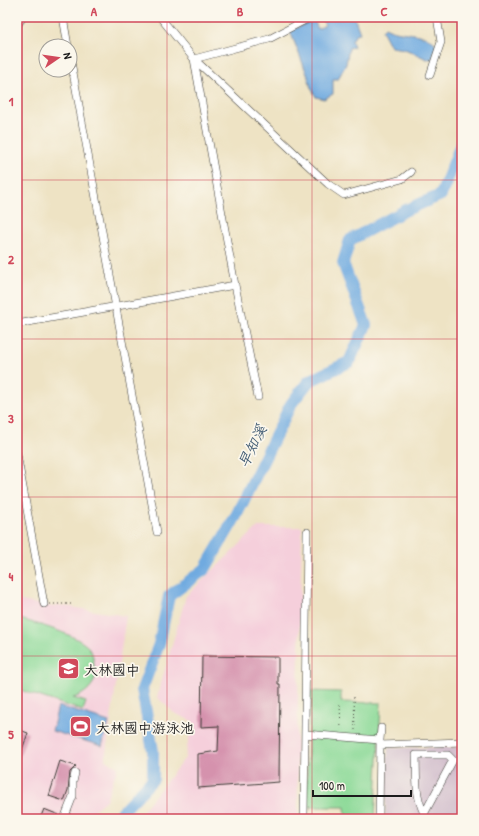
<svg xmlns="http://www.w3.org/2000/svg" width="479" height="836" font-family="'Patrick Hand','LXGW WenKai TC',sans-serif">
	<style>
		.built { fill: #f5cfdb }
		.industrial { fill: #d1bdcc }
		.green { fill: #8bd997; stroke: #547a5a }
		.water { fill: #70aae0; stroke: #46637e }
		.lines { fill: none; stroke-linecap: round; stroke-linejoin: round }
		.river { stroke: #70aae0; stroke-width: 12 }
		.building { fill: #d592ad }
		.minor-casing { stroke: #3c3a35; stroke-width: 8 }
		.path { stroke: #3c3a35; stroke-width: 1; stroke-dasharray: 1 3; stroke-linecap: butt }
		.minor { stroke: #fff; stroke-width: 7 }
		.grid { fill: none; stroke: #d1495b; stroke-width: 1; stroke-opacity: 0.55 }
		.labels { text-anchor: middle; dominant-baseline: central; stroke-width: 3.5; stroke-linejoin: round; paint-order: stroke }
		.poi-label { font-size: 14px; fill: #1c1c1c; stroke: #fbf7ec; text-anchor: start }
		.water-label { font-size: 15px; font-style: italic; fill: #425c74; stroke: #fbf7ec }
		.neatline { fill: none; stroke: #d1495b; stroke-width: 1.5 }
		.grid-label { font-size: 13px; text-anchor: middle; font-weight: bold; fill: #d1495b }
	</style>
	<rect width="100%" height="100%" fill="#fbf7ec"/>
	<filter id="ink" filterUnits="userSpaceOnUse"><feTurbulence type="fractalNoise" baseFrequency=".025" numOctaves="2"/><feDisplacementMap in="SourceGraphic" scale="8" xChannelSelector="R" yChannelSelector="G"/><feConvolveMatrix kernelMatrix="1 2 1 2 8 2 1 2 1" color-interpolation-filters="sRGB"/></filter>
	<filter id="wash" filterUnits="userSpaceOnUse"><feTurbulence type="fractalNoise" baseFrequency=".012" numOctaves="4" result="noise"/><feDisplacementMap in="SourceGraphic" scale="16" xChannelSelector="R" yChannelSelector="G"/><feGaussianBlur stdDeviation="0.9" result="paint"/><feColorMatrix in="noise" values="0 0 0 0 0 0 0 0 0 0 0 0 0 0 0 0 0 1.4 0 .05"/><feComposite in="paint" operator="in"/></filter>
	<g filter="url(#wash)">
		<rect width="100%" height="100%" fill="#eee3c4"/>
		<!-- built -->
		<path class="built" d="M258,527h44l-5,213 1,79h-162l49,-61 7,-37 -18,-8 -17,-16 29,-101z
			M17,600l36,7 5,-2 68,11 -21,144 13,7 -12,33 -23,19h-66z"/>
		<!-- industrial -->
		<path class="industrial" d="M462,747v72h-77l3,-71z"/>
		<!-- green -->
		<path class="green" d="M17,618c19,6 61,16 73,31 3,5 4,12 4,18 1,3 2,9 1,12 -3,9 -13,17 -22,19l13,4 -3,9 -66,-22z
			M310,691l31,1v10l40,1 -6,116h-29l-1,-12h-39z"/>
		<!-- water -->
		<path class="water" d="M320,17h34l6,16 -4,1 -4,7 2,6 -5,1 -3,16 -8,15h-5v15l-9,5 -8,-2 -5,-9 -4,-14 -17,-43 24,-11 4,9 7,-4z
			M385,27c16,9 38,3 51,17l-3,15h-6l-22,-10 -14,-2 -9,-17z
			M58,706l51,16 -7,24 -50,-15z"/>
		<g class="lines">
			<!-- river -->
			<path class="river" d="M120,819l2,-7 31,-33v-28l-11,-62 17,-45 10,-48 36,-27 30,-51 56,-114 18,-23 40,-19 17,-37 -23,-62 7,-23 56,-30 35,-15 21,-53"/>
		</g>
		<g id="blocks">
			<!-- building -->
			<path class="building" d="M202,656l76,1v27h2l-1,98 -81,6v-34l20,-3 1,-25 -18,1z
				M17,729l11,4 -10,28 -1,-1z
				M60,761l16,5 -6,6 -2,18 -4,11 -15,-5z
				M44,809l15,6 -2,4h-17z"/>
		</g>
	</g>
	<g filter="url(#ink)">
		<use href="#blocks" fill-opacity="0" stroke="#3c3a35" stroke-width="1"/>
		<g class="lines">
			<defs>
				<path id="minor" d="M63,17l5,29
					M160,17l34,42 41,226 23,112
					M17,25l6,-8
					M70,56l87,476
					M194,59l134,125 16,11 58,-16 9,-7
					M194,59l75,-20 42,-22
					M430,75l11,-33 -4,-25
					M17,324l218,-39
					M17,454l27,150
					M305,734l75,6 -1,79
					M380,740l1,-12
					M380,745l82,-3
					M424,814l29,-54 -5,-5h-32c1,24 -2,42 11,64
					M64,819l9,-23v-14l2,-9
					M304,819l3,-287"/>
			</defs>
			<!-- minor casing -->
			<use href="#minor" class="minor-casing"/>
			<!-- path -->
			<path class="path" d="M50,604h23
				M354,697l1,33
				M340,705l1,24"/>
			<!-- minor -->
			<use href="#minor" class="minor"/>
		</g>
	</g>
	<!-- grid -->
	<path class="grid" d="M167,17v802M312,17v802M17,180h445M17,339h445M17,497h445M17,656h445"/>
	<!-- icons -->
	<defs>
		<symbol id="school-square" viewBox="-11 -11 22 22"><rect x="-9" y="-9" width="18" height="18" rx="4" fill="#d1495b" stroke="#fbf7ec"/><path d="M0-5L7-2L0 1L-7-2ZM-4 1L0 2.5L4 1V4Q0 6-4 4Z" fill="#fff"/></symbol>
		<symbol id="stadium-square" viewBox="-11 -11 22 22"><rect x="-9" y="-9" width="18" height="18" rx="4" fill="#d1495b" stroke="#fbf7ec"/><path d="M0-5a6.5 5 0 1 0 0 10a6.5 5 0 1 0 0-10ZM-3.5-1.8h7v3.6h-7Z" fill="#fff"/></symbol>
	</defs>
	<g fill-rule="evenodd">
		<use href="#school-square" x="56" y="656" width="25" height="25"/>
		<use href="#stadium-square" x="68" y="714" width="25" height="25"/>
	</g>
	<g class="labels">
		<!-- poi labels -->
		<g class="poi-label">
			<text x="84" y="669">大林國中</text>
			<text x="96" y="727">大林國中游泳池</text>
		</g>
		<!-- water labels -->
		<g class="water-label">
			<text transform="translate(252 446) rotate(-64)">早知溪</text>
		</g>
	</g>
	<!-- margin -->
	<rect width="479" height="836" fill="none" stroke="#fbf7ec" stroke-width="44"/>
	<!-- north arrow -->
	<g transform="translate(58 58) rotate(77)"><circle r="19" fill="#fbf7ec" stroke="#a29f99"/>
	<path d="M0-3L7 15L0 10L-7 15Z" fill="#d1495b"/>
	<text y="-6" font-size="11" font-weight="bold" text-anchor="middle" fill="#1c1c1c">N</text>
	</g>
	<!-- scale -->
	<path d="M313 790v6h98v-6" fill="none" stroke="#1c1c1c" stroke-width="2"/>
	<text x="319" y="790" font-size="12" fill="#1c1c1c" stroke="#fbf7ec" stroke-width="3" paint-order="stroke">100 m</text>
	<rect x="22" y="22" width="435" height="792" class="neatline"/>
	<g class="grid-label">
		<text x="94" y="16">A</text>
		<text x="240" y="16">B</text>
		<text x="384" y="16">C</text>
		<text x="11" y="106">1</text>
		<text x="11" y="264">2</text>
		<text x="11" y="423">3</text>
		<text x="11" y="581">4</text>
		<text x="11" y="739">5</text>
	</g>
</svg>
